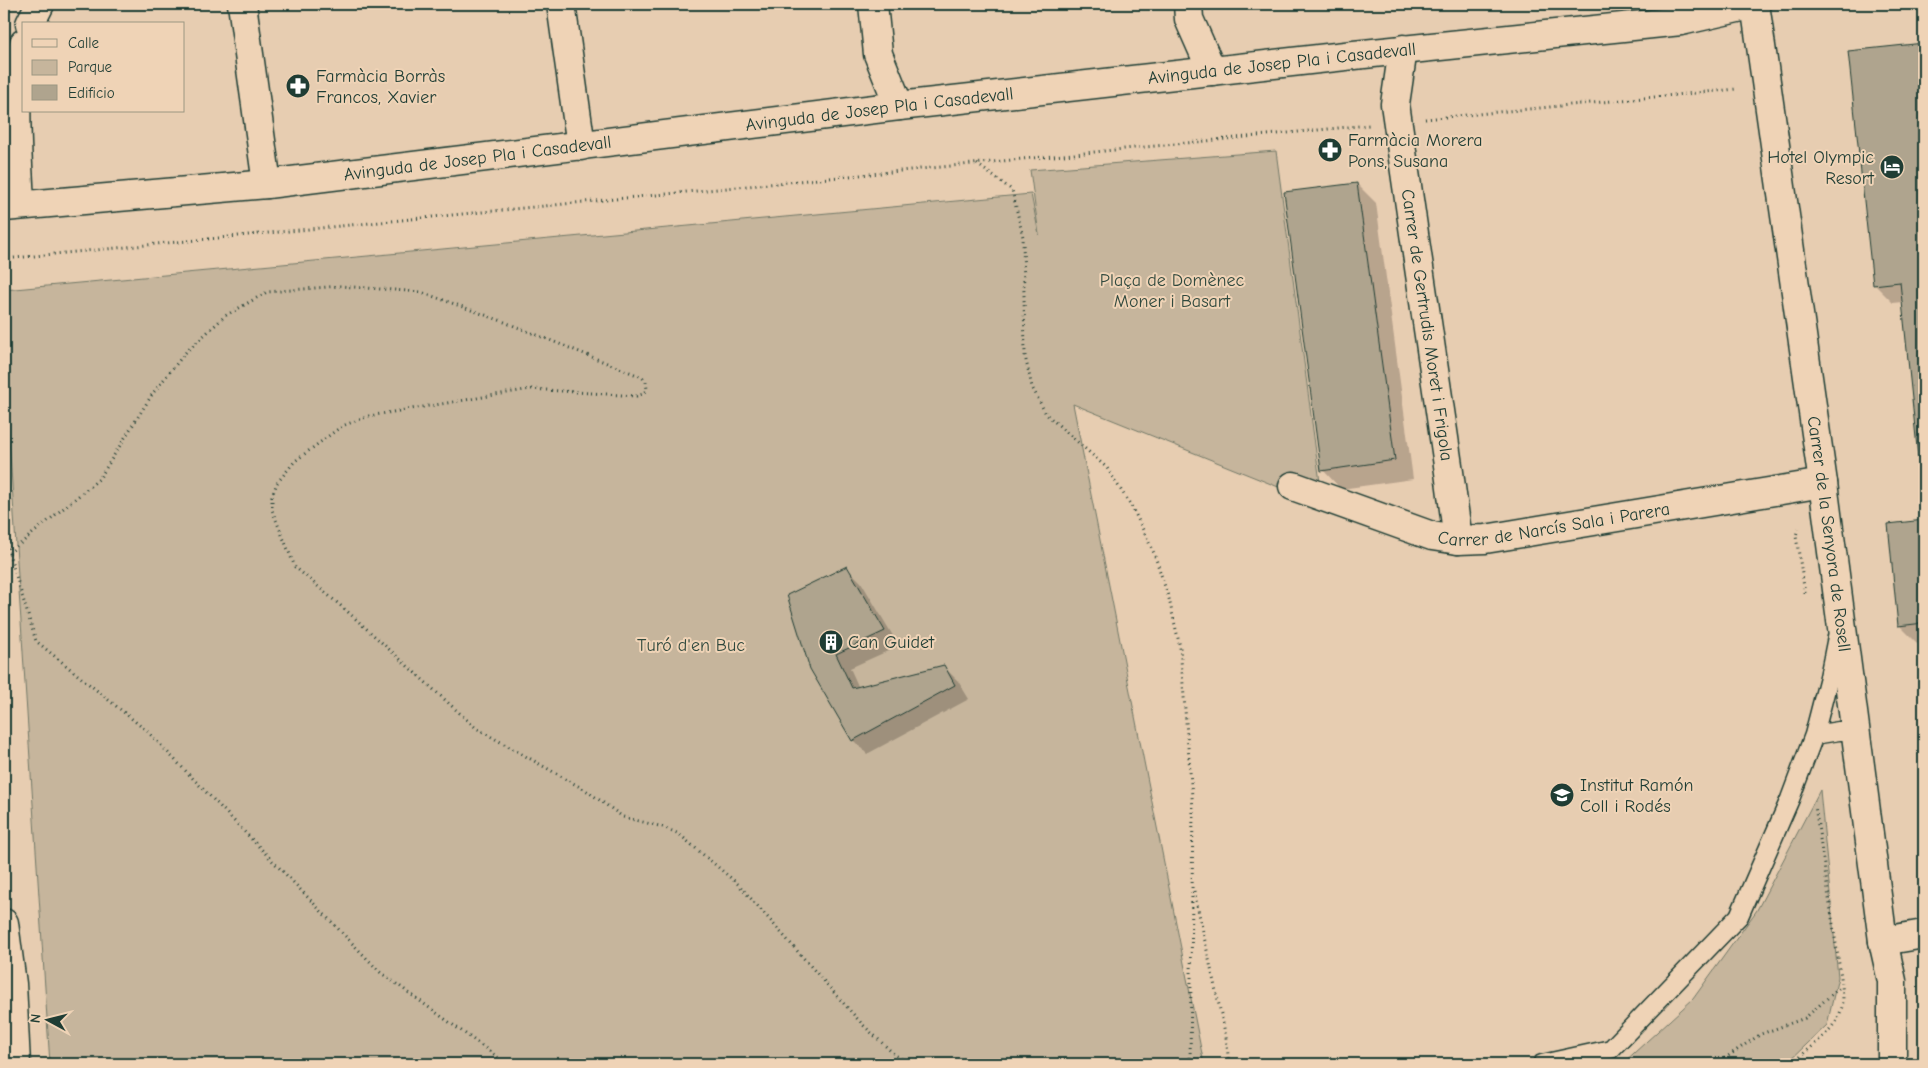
<svg xmlns="http://www.w3.org/2000/svg" width="1928" height="1068" font-family="'Comic Neue',sans-serif">
	<style>
		.green { fill: #c6b59c; stroke: #727968 }
		.shadow { fill: #0003 }
		.building { fill: #afa48e; stroke: #1f3d34 }
		.lines { fill: none; stroke-linecap: round; stroke-linejoin: round }
		.lane-casing { stroke: #1f3d34; stroke-width: 21 }
		.street-casing { stroke: #1f3d34; stroke-width: 31 }
		.path { stroke: #1f3d34; stroke-width: 3; stroke-dasharray: 1 4; stroke-linecap: butt }
		.lane { stroke: #efd3b6; stroke-width: 18 }
		.street { stroke: #efd3b6; stroke-width: 28 }
		.labels { text-anchor: middle; dominant-baseline: central; stroke-width: 4; stroke-linejoin: round; paint-order: stroke }
		.street-label { font-size: 18px; fill: #1f3d34; stroke: #efd3b6 }
		.poi-label { font-size: 18px; fill: #1f3d34; stroke: #efd3b6; text-anchor: start }
		.park-label { font-size: 18px; fill: #30493e; stroke: #efd3b6 }
	</style>
	<rect width="100%" height="100%" fill="#e7cdb1"/>
	<filter id="ink" filterUnits="userSpaceOnUse"><feTurbulence type="fractalNoise" baseFrequency=".02" numOctaves="2"/><feDisplacementMap in="SourceGraphic" scale="10" xChannelSelector="R" yChannelSelector="G"/><feConvolveMatrix kernelMatrix="1 2 1 2 8 2 1 2 1" color-interpolation-filters="sRGB"/></filter>
	<g filter="url(#ink)">
		<!-- green -->
		<path class="green" d="M1276,151l47,354 -250,-101 131,660h-1154l-46,-702v-72l1027,-96 8,41 -9,-65z
			M1820,790l18,187 -11,48 -41,39h-164l71,-65 64,-89z"/>
		<!-- shadow -->
		<path class="shadow" d="M1924,45v459l-21,-202 -10,1 -19,-19 -24,-232z
			M1357,184l19,19 37,276 -72,10 -18,-19z
			M1924,521v122l-6,1 -19,-19 -10,-100z
			M846,567l15,15 38,64 -49,22 9,20 84,-22 15,15 11,18 -102,55 -14,-14 -42,-72z"/>
		<!-- building -->
		<path class="building" d="M1924,43v473l-24,-234 -27,3 -25,-234z
			M1357,183l38,277 -74,11 -37,-279z
			M1924,520v103l-26,3 -10,-102z
			M847,566l38,65 -49,23 16,34 92,-23 11,20 -103,56 -42,-72 -23,-74z"/>
		<g class="lines">
			<defs>
				<path id="lane" d="M1814,735l25,-4h17
					M1542,1064l69,-15 128,-133 51,-117 24,-64 15,-58 8,-40"/>
				<g id="street">
					<path d="M242,4l25,180"/>
					<path d="M561,4l20,142"/>
					<path d="M873,4l5,50 21,52"/>
					<path d="M1188,4l1,15 23,52"/>
					<path id="s1" d="M1755,4l68,479 60,458 9,40v83"/>
					<path d="M30,24l10,-20"/>
					<path id="s2" d="M1403,49l-8,55 54,368 9,68"/>
					<path d="M20,205c-2,-53 -9,-110 4,-162"/>
					<path id="s3" d="M4,207l263,-23 632,-78 455,-51 327,-34 74,-17"/>
					<path id="s4" d="M1293,486l139,50 26,4 27,-1 338,-56"/>
					<path d="M4,923l8,61 4,80"/>
					<path d="M1883,941l41,-7"/>
				</g>
			</defs>
			<!-- lane casing -->
			<use href="#lane" class="lane-casing"/>
			<!-- street casing -->
			<use href="#street" class="street-casing"/>
			<!-- path -->
			<path class="path" d="M1425,119l312,-30
				M977,164l35,26 11,47 2,119 7,31 14,27 61,54 26,41 21,44 15,46 11,48 13,162 -3,255
				M4,259l1365,-134
				M4,513l5,40 90,-74 54,-86 33,-41 39,-36 42,-24 73,-6 81,6 81,29 140,56 4,5 1,7 -4,5 -7,2 -105,-7 -162,27 -27,10 -47,35 -18,22 -5,13v14l23,57 53,45 128,116 111,63 36,26 40,10 16,7 60,51 122,138 34,32 16,9
				M1798,528l-2,8 9,57
				M9,553l27,88 112,91 232,240 127,92
				M1194,891l32,146 3,27
				M1716,1064l45,-30 44,-16 36,-32
				M1793,1064c17,-19 47,-34 50,-63 0,-8 -1,-16 -2,-24l-26,-171"/>
			<!-- lane -->
			<use href="#lane" class="lane"/>
			<!-- street -->
			<use href="#street" class="street"/>
		</g>
	</g>
	<!-- icons -->
	<defs>
		<symbol id="pharmacy-disc" viewBox="-11 -11 22 22"><circle r="9.5" fill="#1f3d34" stroke="#efd3b6"/><path d="M-2-6h4v4h4v4h-4v4h-4v-4h-4v-4h4Z" fill="#fff"/></symbol>
		<symbol id="hotel-disc" viewBox="-11 -11 22 22"><circle r="9.5" fill="#1f3d34" stroke="#efd3b6"/><path d="M-6-4.5h1.5V1H6V5H4.5V3h-9V5H-6ZM-4 0a1.8 1.8 0 1 1 3.6 0ZM.5 0V-2.5h3Q6-2.5 6 0Z" fill="#fff"/></symbol>
		<symbol id="building-disc" viewBox="-11 -11 22 22"><circle r="9.5" fill="#1f3d34" stroke="#efd3b6"/><path d="M-4-6H4V6H1V3H-1V6H-4ZM-2.5-4.3h1.7v1.8h-1.7ZM.8-4.3h1.7v1.8H.8ZM-2.5-1h1.7V.8h-1.7ZM.8-1h1.7V.8H.8Z" fill="#fff"/></symbol>
		<symbol id="school-disc" viewBox="-11 -11 22 22"><circle r="9.5" fill="#1f3d34" stroke="#efd3b6"/><path d="M0-5L7-2L0 1L-7-2ZM-4 1L0 2.5L4 1V4Q0 6-4 4Z" fill="#fff"/></symbol>
	</defs>
	<g fill-rule="evenodd">
		<use href="#pharmacy-disc" x="284" y="72" width="28" height="28"/>
		<use href="#pharmacy-disc" x="1316" y="136" width="28" height="28"/>
		<use href="#hotel-disc" x="1878" y="153" width="28" height="28"/>
		<use href="#building-disc" x="817" y="628" width="28" height="28"/>
		<use href="#school-disc" x="1548" y="781" width="28" height="28"/>
	</g>
	<g class="labels">
		<!-- street labels -->
		<g class="street-label">
			<text stroke="none"><textPath href="#s3" startOffset="1286">Avinguda de Josep Pla i Casadevall</textPath></text>
			<text stroke="none"><textPath href="#s3" startOffset="881">Avinguda de Josep Pla i Casadevall</textPath></text>
			<text stroke="none"><textPath href="#s3" startOffset="476">Avinguda de Josep Pla i Casadevall</textPath></text>
			<text stroke="none"><textPath href="#s2" startOffset="279">Carrer de Gertrudis Moret i Frigola</textPath></text>
			<text stroke="none"><textPath href="#s4" startOffset="271">Carrer de Narcís Sala i Parera</textPath></text>
			<text stroke="none"><textPath href="#s1" startOffset="535">Carrer de la Senyora de Rosell</textPath></text>
		</g>
		<!-- poi labels -->
		<g class="poi-label">
			<text x="316" y="76">Farmàcia Borràs<tspan x="316" dy="21">Francos, Xavier</tspan></text>
			<text x="1348" y="140">Farmàcia Morera<tspan x="1348" dy="21">Pons, Susana</tspan></text>
			<text x="1874" y="157" text-anchor="end">Hotel Olympic<tspan x="1874" dy="21">Resort</tspan></text>
			<text x="848" y="642">Can Guidet</text>
			<text x="1580" y="785">Institut Ramón<tspan x="1580" dy="21">Coll i Rodés</tspan></text>
		</g>
		<!-- park labels -->
		<g class="park-label">
			<text x="1172" y="280">Plaça de Domènec<tspan x="1172" dy="21">Moner i Basart</tspan></text>
			<text x="691" y="645">Turó d'en Buc</text>
		</g>
	</g>
	<!-- margin -->
	<rect width="1928" height="1068" fill="none" stroke="#efd3b6" stroke-width="20"/>
	<rect x="10" y="10" width="1908" height="1048" fill="none" stroke="#1f3d34" stroke-width="2" filter="url(#ink)"/>
	<!-- legend -->
	<rect x="22" y="22" width="162" height="90" fill="#efd3b6" stroke="#9c9782"/>
	<rect x="32" y="39" width="25" height="8" fill="#efd3b6" stroke="#9c9782"/>
	<text x="68" y="48" font-size="15" fill="#1f3d34">Calle</text>
	<rect x="32" y="60" width="25" height="15" fill="#c6b59c" stroke="#9c9782"/>
	<text x="68" y="72" font-size="15" fill="#1f3d34">Parque</text>
	<rect x="32" y="85" width="25" height="15" fill="#afa48e" stroke="#9c9782"/>
	<text x="68" y="98" font-size="15" fill="#1f3d34">Edificio</text>
	<!-- north arrow -->
	<g transform="translate(48 1020) rotate(277)" stroke="#efd3b6" stroke-width="4" paint-order="stroke">
	<path d="M0-4L9 19L0 12L-9 19Z" fill="#1f3d34"/>
	<text y="-8" font-size="14" font-weight="bold" text-anchor="middle" fill="#1f3d34">N</text>
	</g>
</svg>
